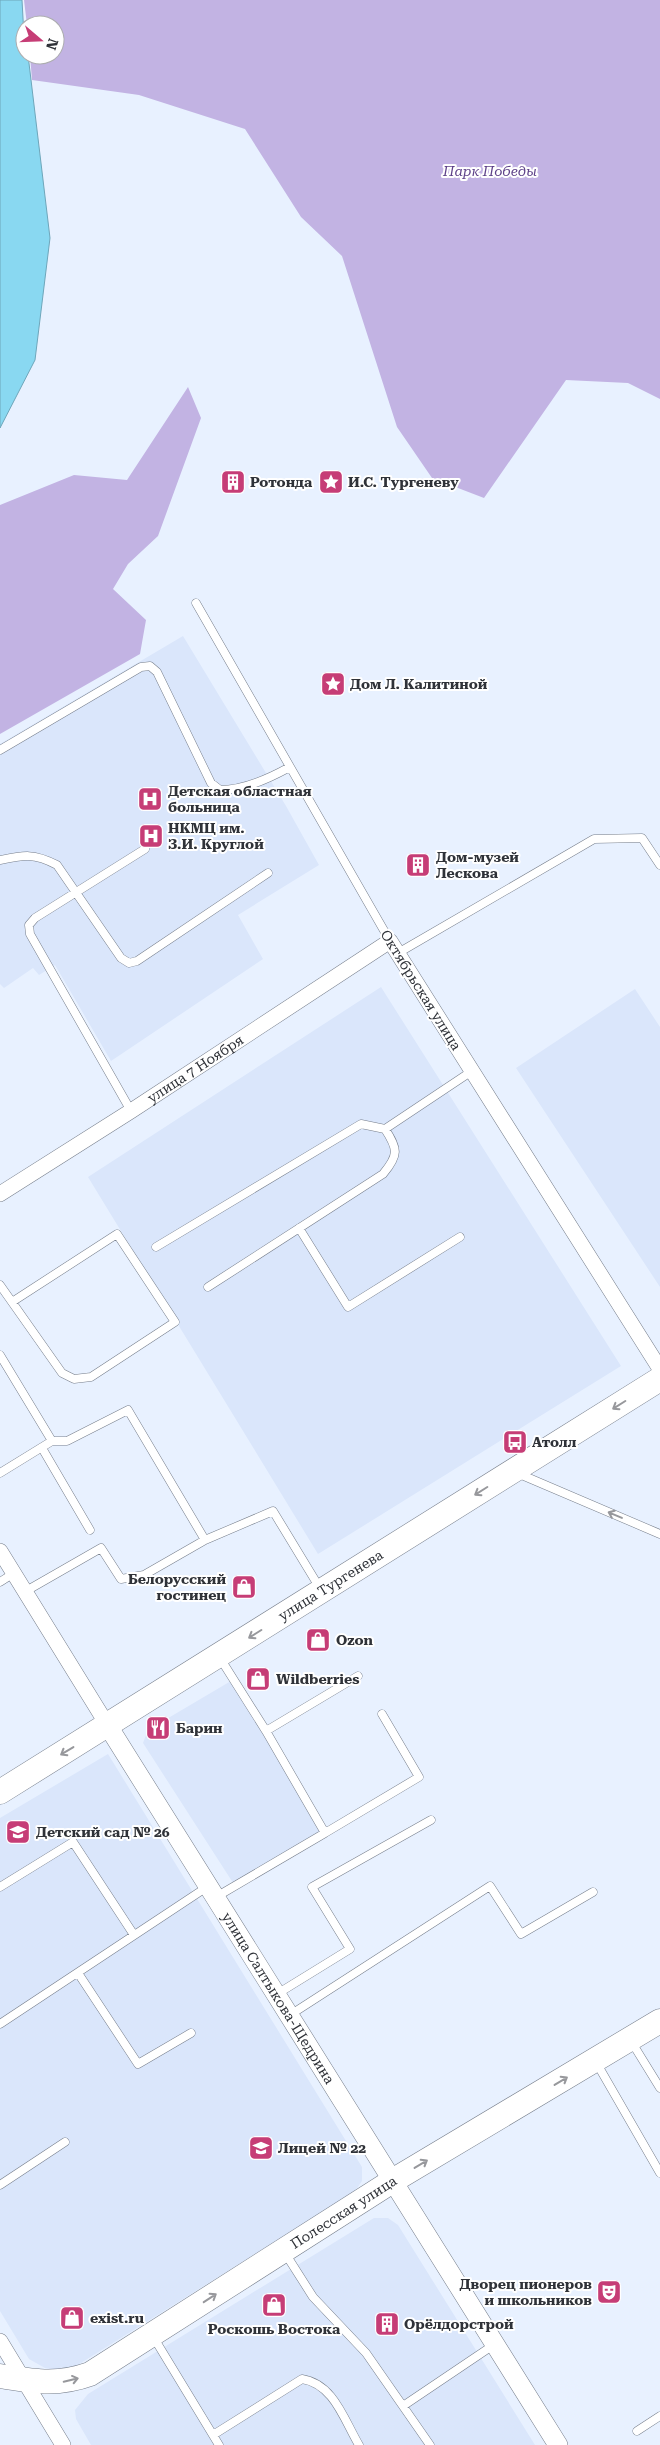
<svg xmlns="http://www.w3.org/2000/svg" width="660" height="2445" font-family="'Roboto Serif',serif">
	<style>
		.built { fill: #dae6fb }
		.green { fill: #c2b3e3 }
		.water { fill: #89d8f1; stroke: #6ea6ba }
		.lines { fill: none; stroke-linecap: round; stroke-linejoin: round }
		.service-casing { stroke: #767e8b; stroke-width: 9 }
		.minor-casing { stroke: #767e8b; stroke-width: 16 }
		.tertiary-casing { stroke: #767e8b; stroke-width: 20 }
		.primary-casing { stroke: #767e8b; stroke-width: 25 }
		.service { stroke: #fff; stroke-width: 8 }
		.minor { stroke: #fff; stroke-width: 15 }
		.tertiary { stroke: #fff; stroke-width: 19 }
		.primary { stroke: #fff; stroke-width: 24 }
		.oneway { stroke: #97989c }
		.labels { text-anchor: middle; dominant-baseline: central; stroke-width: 4; stroke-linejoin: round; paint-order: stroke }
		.park-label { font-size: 14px; font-style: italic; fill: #5e4289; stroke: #fff }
		.poi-label { font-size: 14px; font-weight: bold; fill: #2f3238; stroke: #fff; text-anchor: start }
		.street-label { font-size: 14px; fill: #2f3238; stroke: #fff }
	</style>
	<rect width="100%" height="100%" fill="#e8f1ff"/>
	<!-- built -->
	<path class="built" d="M183,636l103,170 33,59 -81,50 25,44 -152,102 -56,-96 -16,10 -6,-7 -29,20 -4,-4v-240z
		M381,987l240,379 -303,188 -230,-377z
		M635,989l25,38v260l-144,-219z
		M236,1678l91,157 -90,54 -94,-146 5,-13z
		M108,1754l254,413v14l-7,10 -282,177 -15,3 -13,-3 -16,-9 -29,-48v-493z
		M374,2218h14l10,7 137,220h-444l-15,-26 -1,-9 13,-16z"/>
	<!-- green -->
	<path class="green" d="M24,0h636v399l-32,-16 -62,-3 -82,118 -52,-20 -35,-51 -55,-171 -41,-39 -56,-88 -106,-34 -107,-15 -2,-25h25v-30h-28z
		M188,387l13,31 -43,118 -30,28 -15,25 33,31 -6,34 -140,80v-229l74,-30 53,5z"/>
	<!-- water -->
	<path class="water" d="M0,0h22l3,55h3l22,183 -15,122 -35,68z"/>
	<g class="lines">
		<defs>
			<path id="service" d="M196,603l194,338
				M0,750l141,-83 9,-1 7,6 54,111 9,7c24,0 48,-11 68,-22
				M0,860c24,-5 34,-7 57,5l64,93 8,5 8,-2 131,-88
				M398,953l196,-114 48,-1 18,27
				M131,1111l-101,-177 -1,-9 6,-7 110,-69
				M299,1228l49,79 112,-70
				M156,1247l205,-123 24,5 87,-58
				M0,1285l62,88 12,6 17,-2 84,-55 -58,-88 -105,68
				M208,1287l175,-113c16,-19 15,-25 2,-45
				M0,1355l52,86 -52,32
				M42,1448l48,82
				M517,1473l143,61
				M205,1540l68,-29 48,79
				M0,1582l14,-9
				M26,1591l75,-43 20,31 23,-4 61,-35 -77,-130 -61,31h-15
				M266,1731l92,-55
				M325,1833l94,-56 -37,-63
				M0,1887l73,-45 61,93
				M216,1897l109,-64 -59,-102 -46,-73
				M78,1973l60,91 53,-31
				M277,1994l73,-45 -38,-62 119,-67
				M290,2015l200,-129 31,48 72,-42
				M0,2024l207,-137
				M631,2041l29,47
				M596,2062l64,111
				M0,2185l65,-43
				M285,2253l28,44 53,56 64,92
				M154,2338l65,107
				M403,2406l92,-62
				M637,2431l23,-15
				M213,2435l89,-56c32,5 42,41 57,66"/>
			<g id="minor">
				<path id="s1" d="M0,1194l131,-83 259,-170 270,428"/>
				<path d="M0,1551l108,175"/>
				<path d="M0,2341l63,104"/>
			</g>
			<g id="tertiary">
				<path id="s2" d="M108,1726l450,719"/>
			</g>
			<g id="primary">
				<path id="s3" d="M0,1792l660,-413"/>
				<path id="s4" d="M0,2376c33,5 57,10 90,-2l304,-194 266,-159"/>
			</g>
		</defs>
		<!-- service casing -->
		<use href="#service" class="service-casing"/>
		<!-- minor casing -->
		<use href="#minor" class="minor-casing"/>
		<!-- tertiary casing -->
		<use href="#tertiary" class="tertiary-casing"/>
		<!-- primary casing -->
		<use href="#primary" class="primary-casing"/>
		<!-- service -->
		<use href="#service" class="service"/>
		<!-- minor -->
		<use href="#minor" class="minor"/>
		<!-- tertiary -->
		<use href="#tertiary" class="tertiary"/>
		<!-- primary -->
		<use href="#primary" class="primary"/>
	</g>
	<!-- one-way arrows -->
	<defs><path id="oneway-shaft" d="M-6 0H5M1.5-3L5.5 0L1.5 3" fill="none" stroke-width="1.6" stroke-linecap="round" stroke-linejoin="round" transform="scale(1.25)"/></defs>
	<g class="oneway">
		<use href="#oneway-shaft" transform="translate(619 1405) rotate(148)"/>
		<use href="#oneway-shaft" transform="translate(481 1491) rotate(148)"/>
		<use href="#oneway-shaft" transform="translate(615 1515) rotate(-157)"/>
		<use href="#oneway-shaft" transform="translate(255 1634) rotate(148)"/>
		<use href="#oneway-shaft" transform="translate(67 1751) rotate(149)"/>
		<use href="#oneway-shaft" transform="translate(561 2081) rotate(-31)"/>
		<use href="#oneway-shaft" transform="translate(421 2164) rotate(-31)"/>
		<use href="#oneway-shaft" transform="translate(210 2298) rotate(-33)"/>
		<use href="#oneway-shaft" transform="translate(71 2380) rotate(-13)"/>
	</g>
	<!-- icons -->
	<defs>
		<symbol id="building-square" viewBox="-11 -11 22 22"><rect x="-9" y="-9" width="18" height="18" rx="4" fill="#c63d76" stroke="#fff"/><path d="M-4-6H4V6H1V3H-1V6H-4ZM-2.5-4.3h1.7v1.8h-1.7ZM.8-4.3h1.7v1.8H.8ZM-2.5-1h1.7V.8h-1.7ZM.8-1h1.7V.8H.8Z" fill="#fff"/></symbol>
		<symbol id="sight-square" viewBox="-11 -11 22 22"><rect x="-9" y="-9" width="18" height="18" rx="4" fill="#c63d76" stroke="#fff"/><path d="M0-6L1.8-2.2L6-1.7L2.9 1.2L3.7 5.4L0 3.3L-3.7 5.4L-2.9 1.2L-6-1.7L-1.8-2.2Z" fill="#fff"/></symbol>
		<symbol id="hospital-square" viewBox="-11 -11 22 22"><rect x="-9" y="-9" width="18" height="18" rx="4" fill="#c63d76" stroke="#fff"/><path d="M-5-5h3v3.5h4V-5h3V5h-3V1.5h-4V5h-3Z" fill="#fff"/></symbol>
		<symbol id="bus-square" viewBox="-11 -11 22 22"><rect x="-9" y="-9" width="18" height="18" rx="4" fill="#c63d76" stroke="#fff"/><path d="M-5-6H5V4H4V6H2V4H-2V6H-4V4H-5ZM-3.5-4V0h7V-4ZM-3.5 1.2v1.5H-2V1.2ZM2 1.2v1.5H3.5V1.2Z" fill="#fff"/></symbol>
		<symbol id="shop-square" viewBox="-11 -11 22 22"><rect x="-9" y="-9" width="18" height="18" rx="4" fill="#c63d76" stroke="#fff"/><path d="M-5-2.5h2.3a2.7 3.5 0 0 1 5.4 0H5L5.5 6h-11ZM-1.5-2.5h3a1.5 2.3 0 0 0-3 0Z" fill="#fff"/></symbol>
		<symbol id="restaurant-square" viewBox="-11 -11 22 22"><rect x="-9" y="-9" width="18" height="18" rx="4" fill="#c63d76" stroke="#fff"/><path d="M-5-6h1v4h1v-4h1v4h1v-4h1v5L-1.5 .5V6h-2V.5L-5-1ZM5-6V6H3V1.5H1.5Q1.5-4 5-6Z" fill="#fff"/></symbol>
		<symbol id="school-square" viewBox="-11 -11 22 22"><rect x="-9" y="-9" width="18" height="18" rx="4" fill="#c63d76" stroke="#fff"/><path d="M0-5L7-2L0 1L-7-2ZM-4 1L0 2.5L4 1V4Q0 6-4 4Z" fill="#fff"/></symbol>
		<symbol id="theatre-square" viewBox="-11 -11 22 22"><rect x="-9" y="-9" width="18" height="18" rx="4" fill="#c63d76" stroke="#fff"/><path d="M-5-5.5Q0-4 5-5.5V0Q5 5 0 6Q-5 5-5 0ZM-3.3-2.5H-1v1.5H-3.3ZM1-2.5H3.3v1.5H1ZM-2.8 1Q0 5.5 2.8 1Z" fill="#fff"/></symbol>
	</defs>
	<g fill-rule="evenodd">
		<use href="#building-square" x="219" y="468" width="28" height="28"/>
		<use href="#sight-square" x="317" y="468" width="28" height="28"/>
		<use href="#sight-square" x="319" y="670" width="28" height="28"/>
		<use href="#hospital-square" x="136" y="785" width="28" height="28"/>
		<use href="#hospital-square" x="137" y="822" width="28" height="28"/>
		<use href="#building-square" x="404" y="851" width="28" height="28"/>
		<use href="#bus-square" x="501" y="1428" width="28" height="28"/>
		<use href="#shop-square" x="230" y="1573" width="28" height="28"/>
		<use href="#shop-square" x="304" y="1626" width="28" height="28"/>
		<use href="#shop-square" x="244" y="1665" width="28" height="28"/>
		<use href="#restaurant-square" x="144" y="1714" width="28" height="28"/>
		<use href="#school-square" x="4" y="1818" width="28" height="28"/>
		<use href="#school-square" x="247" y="2134" width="28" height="28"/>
		<use href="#theatre-square" x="595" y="2278" width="28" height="28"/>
		<use href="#shop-square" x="260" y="2291" width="28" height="28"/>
		<use href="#shop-square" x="58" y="2304" width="28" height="28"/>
		<use href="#building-square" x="373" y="2310" width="28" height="28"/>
	</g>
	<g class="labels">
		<!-- park labels -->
		<g class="park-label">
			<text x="490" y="171">Парк Победы</text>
		</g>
		<!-- poi labels -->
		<g class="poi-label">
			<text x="250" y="482">Ротонда</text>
			<text x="348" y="482">И.С. Тургеневу</text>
			<text x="350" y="684">Дом Л. Калитиной</text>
			<text x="168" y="791">Детская областная<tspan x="168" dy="16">больница</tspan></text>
			<text x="168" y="828">НКМЦ им.<tspan x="168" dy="16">З.И. Круглой</tspan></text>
			<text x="436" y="857">Дом-музей<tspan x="436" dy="16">Лескова</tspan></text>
			<text x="532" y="1442">Атолл</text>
			<text x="226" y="1579" text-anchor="end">Белорусский<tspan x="226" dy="16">гостинец</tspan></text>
			<text x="336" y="1640">Ozon</text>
			<text x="276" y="1679">Wildberries</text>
			<text x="176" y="1728">Барин</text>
			<text x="36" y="1832">Детский сад № 26</text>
			<text x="278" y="2148">Лицей № 22</text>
			<text x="592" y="2284" text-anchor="end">Дворец пионеров<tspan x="592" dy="16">и школьников</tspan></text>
			<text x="90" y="2318">exist.ru</text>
			<text x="404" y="2324">Орёлдорстрой</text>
			<text x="274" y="2329" text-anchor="middle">Роскошь Востока</text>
		</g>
		<!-- street labels -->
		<g class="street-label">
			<text transform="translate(421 990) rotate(58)">Октябрьская улица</text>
			<text stroke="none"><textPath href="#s1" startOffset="232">улица 7 Ноября</textPath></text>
			<text stroke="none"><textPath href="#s3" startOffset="390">улица Тургенева</textPath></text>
			<text stroke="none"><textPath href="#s2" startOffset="321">улица Салтыкова-Щедрина</textPath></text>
			<text stroke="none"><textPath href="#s4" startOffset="392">Полесская улица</textPath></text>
		</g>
	</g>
	<!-- north arrow -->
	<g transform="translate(40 40) rotate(109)"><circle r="24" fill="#ffffff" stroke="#acadaf"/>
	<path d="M0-4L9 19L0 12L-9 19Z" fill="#c63d76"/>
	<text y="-8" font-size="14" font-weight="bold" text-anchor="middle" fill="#2f3238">N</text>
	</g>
</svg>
